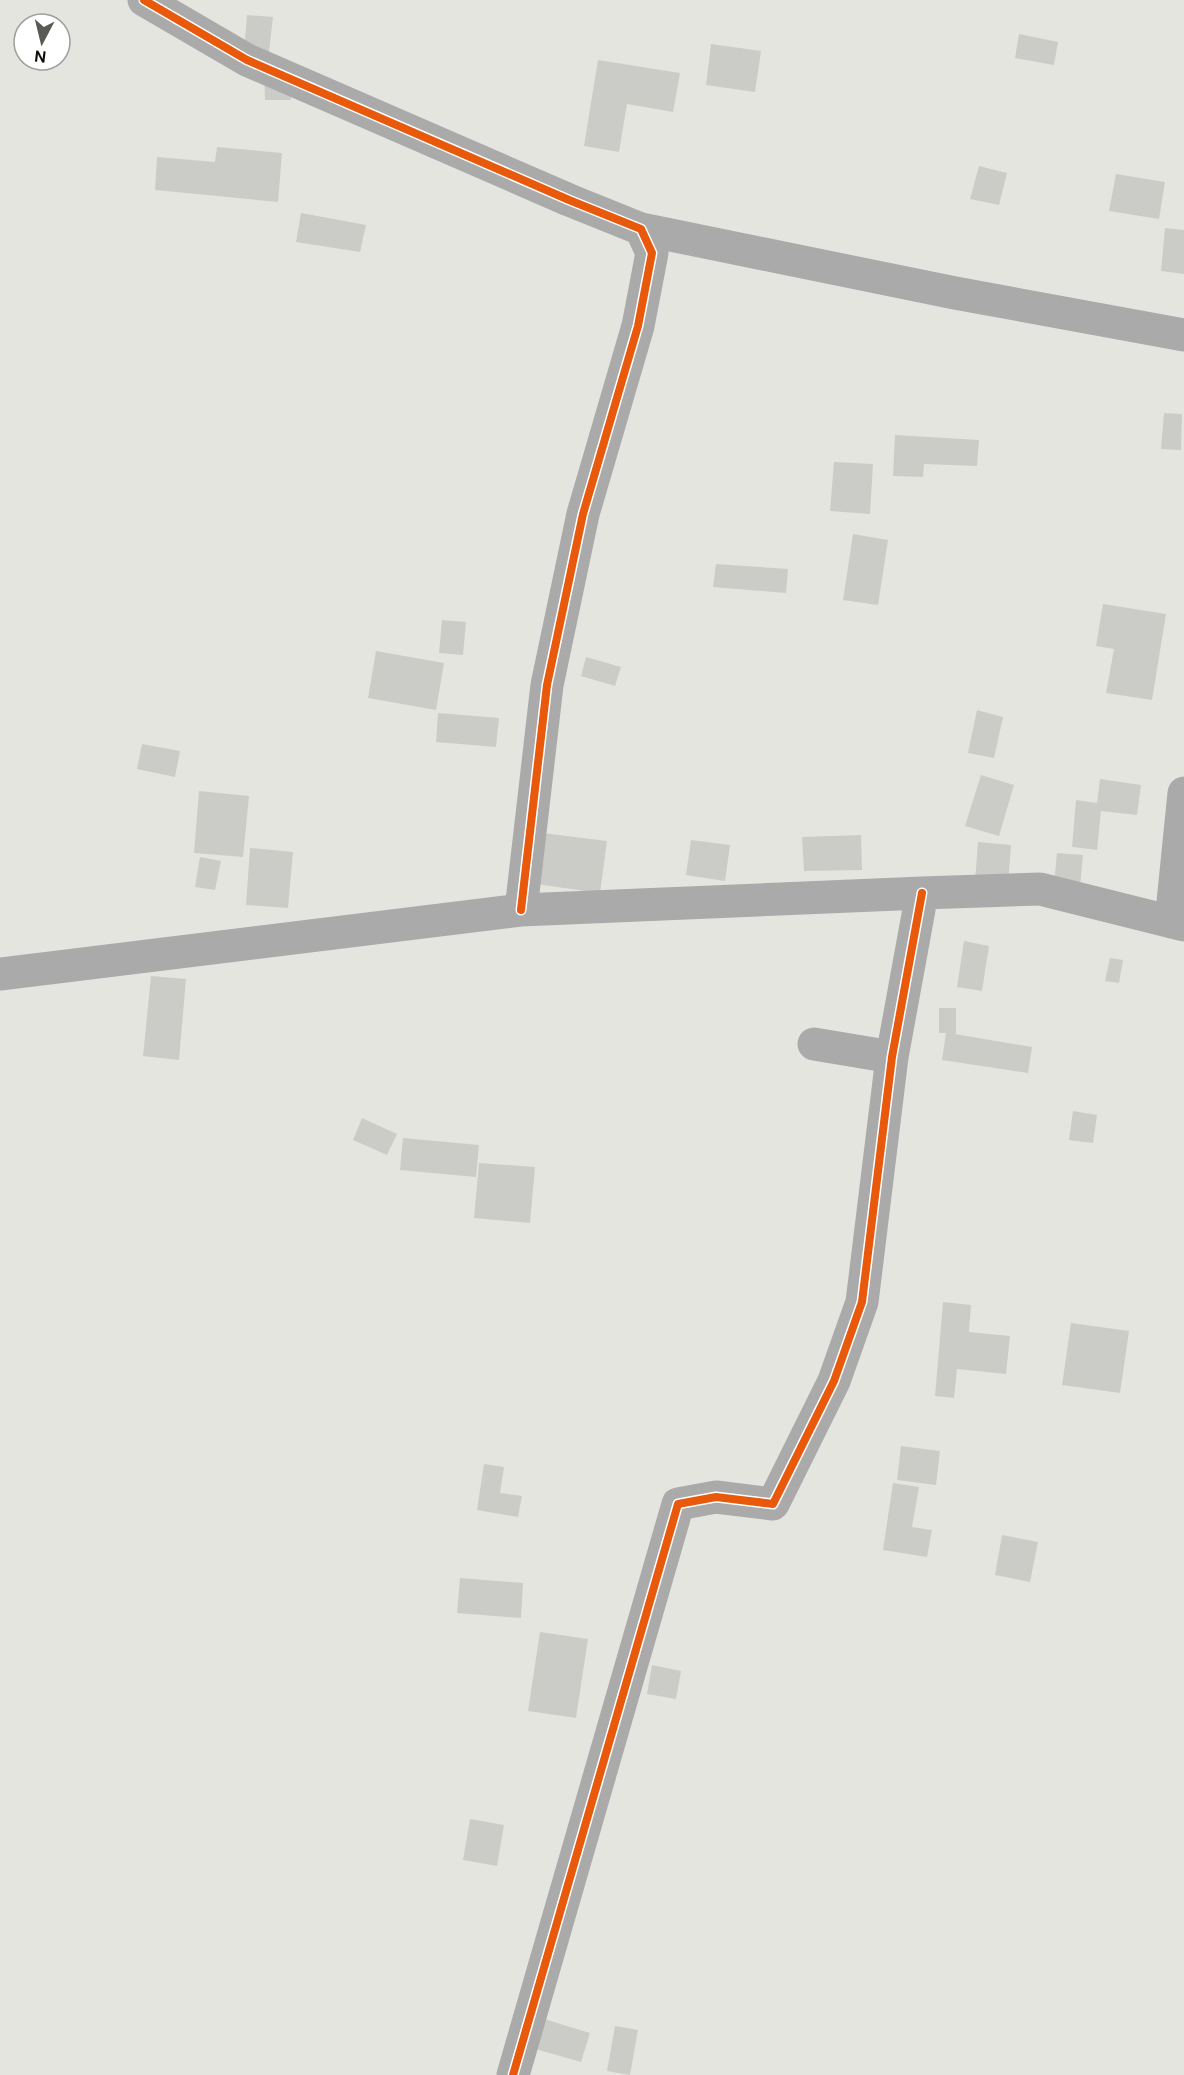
<svg xmlns="http://www.w3.org/2000/svg" width="1184" height="2075" font-family="'DM Sans',sans-serif">
	<style>
		.building { fill: #cbcbc8 }
		.lines { fill: none; stroke-linecap: round; stroke-linejoin: round }
		.minor { stroke: #aaa; stroke-width: 33 }
		.cycleway-casing { stroke: #fff; stroke-width: 11 }
		.cycleway { stroke: #e8590c; stroke-width: 8 }
	</style>
	<rect width="100%" height="100%" fill="#e5e5e0"/>
	<!-- building -->
	<path class="building" d="M247,15l26,2 -4,35 -25,-2z
		M1019,34l39,8 -4,23 -39,-7z
		M711,44l50,7 -6,41 -49,-7z
		M598,60l82,13 -7,39 -46,-8 -8,48 -35,-6z
		M290,68l1,32h-26l-1,-31z
		M217,147l65,6 -4,49 -123,-12 2,-33 58,5z
		M979,166l28,7 -8,32 -29,-6z
		M1116,174l49,8 -6,37 -50,-8z
		M301,213l65,12 -6,27 -64,-10z
		M1165,228l19,2v44l-23,-3z
		M1164,413l18,1 -1,36 -20,-1z
		M895,435l84,5 -2,26 -53,-2 -1,13 -30,-1z
		M834,462l39,2 -3,50 -40,-3z
		M853,534l35,6 -10,65 -35,-5z
		M716,564l72,5 -2,24 -73,-6z
		M1103,604l63,10 -14,86 -46,-7 8,-44 -18,-3z
		M442,620l24,2 -3,33 -24,-2z
		M376,651l68,12 -8,47 -68,-12z
		M586,657l35,10 -6,19 -34,-10z
		M977,710l26,7 -9,41 -26,-5z
		M438,713l61,5 -3,29 -60,-5z
		M142,744l38,7 -5,26 -38,-8z
		M981,775l33,10 -15,51 -34,-10z
		M1100,779l41,6 -4,30 -36,-4 -4,39 -25,-3 4,-47 21,3z
		M199,791l50,5 -6,61 -49,-4z
		M543,833l64,8 -7,52 -64,-9z
		M861,835l1,35 -58,1 -2,-34z
		M691,840l39,5 -5,36 -39,-6z
		M978,842l33,3 -3,40 -33,-3z
		M250,848l43,4 -5,56 -42,-3z
		M1057,853l26,2 -3,31 -26,-1z
		M200,857l21,4 -6,29 -20,-3z
		M964,941l25,5 -7,45 -25,-4z
		M1110,958l13,2 -4,23 -14,-2z
		M151,976l35,3 -7,81 -36,-4z
		M939,1008h17v26l-7,-1 83,14 -4,26 -86,-13 4,-27h-7z
		M1073,1111l24,4 -4,28 -24,-3z
		M362,1118l35,16 -10,21 -34,-15z
		M403,1138l76,7 -3,32 -76,-7z
		M479,1163l56,4 -5,56 -56,-5z
		M943,1302l28,3 -2,27 41,4 -4,38 -49,-5 -3,29 -19,-2z
		M1071,1323l58,8 -9,62 -58,-8z
		M901,1446l39,5 -4,34 -39,-5z
		M484,1464l20,3 -4,26 22,3 -4,21 -41,-7z
		M893,1483l26,4 -7,40 20,3 -5,27 -44,-7z
		M1002,1535l36,7 -8,40 -35,-7z
		M460,1578l63,5 -2,35 -64,-5z
		M540,1632l48,7 -12,79 -48,-7z
		M652,1665l29,6 -5,28 -29,-5z
		M470,1819l34,6 -7,41 -34,-6z
		M541,2018l49,15 -9,29 -49,-14z
		M615,2026l23,4 -8,45 -23,-4z"/>
	<g class="lines">
		<!-- minor -->
		<path class="minor" d="M144,0l103,60 322,140 72,29 11,24 -14,73 -55,188 -36,171 -26,225
			M641,229l314,64 229,42
			M1171,922l13,-129
			M0,974l521,-64 401,-17 118,-4 144,36
			M814,1044l78,13
			M513,2075l165,-571 38,-7 57,7 61,-123 28,-79 30,-245 30,-164"/>
		<defs>
			<path id="cycleway" d="M144,0l103,60 322,140 72,29 11,24 -14,73 -55,188 -36,171 -26,225
				M513,2075l165,-571 38,-7 57,7 61,-123 28,-79 30,-245 30,-164"/>
		</defs>
		<!-- cycleway casing -->
		<use href="#cycleway" class="cycleway-casing"/>
		<!-- cycleway -->
		<use href="#cycleway" class="cycleway"/>
	</g>
	<!-- north arrow -->
	<g transform="translate(42 42) rotate(187)"><circle r="28" fill="#ffffff" stroke="#9f9e9d" stroke-width="1.5"/>
	<path d="M0-4.5L10 22L0 15L-10 22Z" fill="#595955"/>
	<text y="-9" font-size="16" font-weight="bold" text-anchor="middle" fill="#0e0d0a">N</text>
	</g>
</svg>
